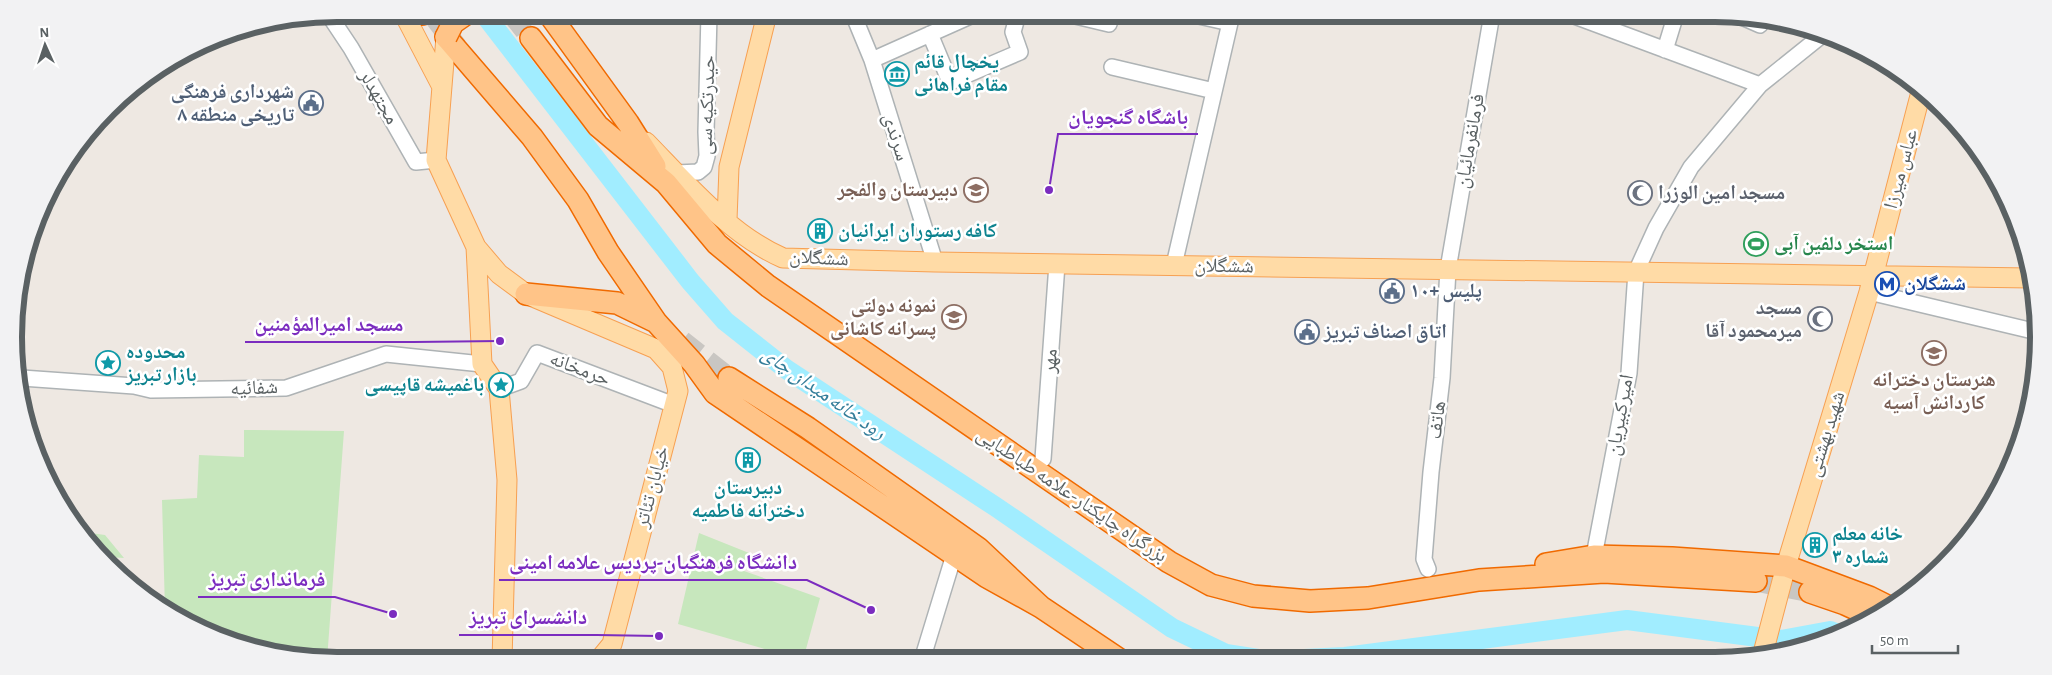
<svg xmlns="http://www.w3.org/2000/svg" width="2052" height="675" font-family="'Alegreya Sans','Noto Naskh Arabic',sans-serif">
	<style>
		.green { fill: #c7e7bd }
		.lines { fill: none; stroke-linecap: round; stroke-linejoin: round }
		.river { stroke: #a1edff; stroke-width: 20 }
		.highway-tunnel { stroke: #c9c6c2; stroke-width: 21; stroke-dasharray: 21 11; stroke-linecap: butt }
		.minor-casing { stroke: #aeb3b5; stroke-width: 18 }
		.major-casing { stroke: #f7a052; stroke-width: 21 }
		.highway-casing { stroke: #f06a00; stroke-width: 24 }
		.minor { stroke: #fff; stroke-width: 15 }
		.major { stroke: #ffdba6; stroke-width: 19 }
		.highway { stroke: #ffc488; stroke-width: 21 }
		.highway-bridge-casing { stroke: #f06a00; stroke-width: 24; stroke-linecap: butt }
		.highway-bridge { stroke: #ffc488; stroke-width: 21 }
		.labels { text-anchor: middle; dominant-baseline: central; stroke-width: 5; stroke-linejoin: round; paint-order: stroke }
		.culture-label { font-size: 20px; font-weight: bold; fill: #0d838f; stroke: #fff; text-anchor: start }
		.service-label { font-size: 20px; font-weight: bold; fill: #4e5e75; stroke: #fff; text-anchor: start }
		.street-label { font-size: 20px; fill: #5a6163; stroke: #fff }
		.education-label { font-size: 20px; font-weight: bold; fill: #785e54; stroke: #fff; text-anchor: end }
		.worship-label { font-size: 20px; font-weight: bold; fill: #5b616d; stroke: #fff; text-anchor: start }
		.leisure-label { font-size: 20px; font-weight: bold; fill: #27864d; stroke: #fff; text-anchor: start }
		.transit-label { font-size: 20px; font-weight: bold; fill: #164399; stroke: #fff; text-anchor: start }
		.water-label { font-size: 21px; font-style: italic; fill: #347e9a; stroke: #fff }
		.rim { fill: none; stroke: #5a6163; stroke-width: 6 }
		.leader { fill: none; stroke: #7b2cbf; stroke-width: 2 }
		.callout-dot { fill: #7b2cbf; stroke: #fff; stroke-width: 2 }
		.callout-label { font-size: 21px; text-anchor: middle; font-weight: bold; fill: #7b2cbf; stroke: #fff; stroke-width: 5; stroke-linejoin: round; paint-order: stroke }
	</style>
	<rect width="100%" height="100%" fill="#eee8e2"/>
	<!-- green -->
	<path class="green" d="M244,430l100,1 -17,229 -73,-10 -89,-40 -3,-110 35,-2 2,-43 45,2z
		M83,532l22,3 19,23 -16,-1z
		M699,533l50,20 -5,18 76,27 -17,62 -125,-36z"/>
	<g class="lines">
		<!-- river -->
		<path class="river" d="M484,14l206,267 35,40 61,48 210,138 176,121 54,26 32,5
			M1781,640l49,-9 11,4
			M1304,659l41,-2 282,-37 154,20 7,10"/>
		<!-- highway-tunnel -->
		<path class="highway-tunnel" d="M432,14l25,33
			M512,14l19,24
			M682,341l47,37
			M1756,581l54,11"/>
		<defs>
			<path id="minor" d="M853,14l19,46 63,202
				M1067,14l42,10
				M1190,14l40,9
				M1569,14l191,71
				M329,15l22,33 65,114 20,-2
				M1744,18l16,7
				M930,34l20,48 70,-30 -7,-20 5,-18
				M1665,50l11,-36
				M872,60l103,-46
				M1112,67l102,24
				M677,173l21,-1 6,-5 3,-11 -1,-24 3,-118
				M1174,265l58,-251
				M1869,292l164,39
				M22,378l112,8 17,4 135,-2 100,-34 96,10
				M499,389l22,-8 16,-28 137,52
				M1043,459l14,-195
				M1594,556l35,-183 7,-101 20,-44 35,-61 69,-82 61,-49
				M1428,569l-4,-10 7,-87 11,-94 6,-109 44,-255
				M922,660l32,-105"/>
			<path id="major" d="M404,14l37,71
				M446,37l-10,123 40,87 23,27 27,20 130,55 16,18 6,24 -66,253 -14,17
				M646,142c40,41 84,93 137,116l152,4 1095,16
				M727,220l2,-53 38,-153
				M476,247l6,117 17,25 8,91 -5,181
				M1762,657l24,-91 83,-274 52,-200"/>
			<path id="highway" d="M415,14h7
				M549,14l79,109 27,43
				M446,37l86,100 46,63 30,52 48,70 38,42 21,29 272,184 54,30
				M531,38l67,88 68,57 51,61 51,42 401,276 42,23 42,11 57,5 58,-3 111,-18 125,-8 152,9
				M526,294l91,9 37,18
				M729,378l79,50 170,120 63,59 79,53
				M1546,564l48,-8 78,2 114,8 83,31 18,9
				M1810,592l35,12 26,12"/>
		</defs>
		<!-- minor casing -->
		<use href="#minor" class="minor-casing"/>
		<!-- major casing -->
		<use href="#major" class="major-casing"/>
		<!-- highway casing -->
		<use href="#highway" class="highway-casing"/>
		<!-- minor -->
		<use href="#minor" class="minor"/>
		<!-- major -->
		<use href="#major" class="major"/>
		<!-- highway -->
		<use href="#highway" class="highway"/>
		<defs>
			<path id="highway-bridge" d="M446,37l7,-14 13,-9"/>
		</defs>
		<!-- highway-bridge casing -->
		<use href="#highway-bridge" class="highway-bridge-casing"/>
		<!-- highway-bridge -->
		<use href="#highway-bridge" class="highway-bridge"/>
	</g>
	<!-- icons -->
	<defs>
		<symbol id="museum-ring" viewBox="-11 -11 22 22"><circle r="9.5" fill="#fff" stroke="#0f9aa8" stroke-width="1.5"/><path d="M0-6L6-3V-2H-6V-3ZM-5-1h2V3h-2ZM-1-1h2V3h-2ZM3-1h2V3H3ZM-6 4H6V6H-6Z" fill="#0f9aa8"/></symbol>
		<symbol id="civic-ring" viewBox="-11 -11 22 22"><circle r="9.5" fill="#fff" stroke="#5c6f8a" stroke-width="1.5"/><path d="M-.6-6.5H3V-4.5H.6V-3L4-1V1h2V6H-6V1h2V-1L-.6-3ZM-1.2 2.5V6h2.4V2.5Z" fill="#5c6f8a"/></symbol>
		<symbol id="school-ring" viewBox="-11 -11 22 22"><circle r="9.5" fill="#fff" stroke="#8d6e63" stroke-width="1.5"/><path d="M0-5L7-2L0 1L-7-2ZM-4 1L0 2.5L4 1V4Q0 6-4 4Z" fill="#8d6e63"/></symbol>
		<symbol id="mosque-ring" viewBox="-11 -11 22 22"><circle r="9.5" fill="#fff" stroke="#6b7280" stroke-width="1.5"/><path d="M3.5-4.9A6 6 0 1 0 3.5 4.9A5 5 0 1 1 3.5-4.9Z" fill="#6b7280"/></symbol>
		<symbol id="building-ring" viewBox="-11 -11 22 22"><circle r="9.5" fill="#fff" stroke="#0f9aa8" stroke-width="1.5"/><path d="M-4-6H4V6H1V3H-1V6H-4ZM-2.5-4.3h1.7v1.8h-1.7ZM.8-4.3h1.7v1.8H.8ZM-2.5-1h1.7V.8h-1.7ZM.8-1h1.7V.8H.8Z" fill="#0f9aa8"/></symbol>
		<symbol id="stadium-ring" viewBox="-11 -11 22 22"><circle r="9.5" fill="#fff" stroke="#2e9e5b" stroke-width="1.5"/><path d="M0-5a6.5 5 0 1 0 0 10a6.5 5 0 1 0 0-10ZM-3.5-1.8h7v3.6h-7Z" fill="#2e9e5b"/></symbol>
		<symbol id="metro-ring" viewBox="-11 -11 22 22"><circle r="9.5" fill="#fff" stroke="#1a4fb4" stroke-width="1.5"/><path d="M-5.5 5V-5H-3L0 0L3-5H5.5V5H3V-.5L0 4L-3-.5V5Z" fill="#1a4fb4"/></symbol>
		<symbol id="sight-ring" viewBox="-11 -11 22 22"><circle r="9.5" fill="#fff" stroke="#0f9aa8" stroke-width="1.5"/><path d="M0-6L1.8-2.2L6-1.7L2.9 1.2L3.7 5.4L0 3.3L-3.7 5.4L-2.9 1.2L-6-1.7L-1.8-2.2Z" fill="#0f9aa8"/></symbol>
	</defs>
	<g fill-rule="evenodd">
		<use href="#museum-ring" x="883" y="60" width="28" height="28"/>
		<use href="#civic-ring" x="297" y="89" width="28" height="28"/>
		<use href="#school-ring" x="962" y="176" width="28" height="28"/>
		<use href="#mosque-ring" x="1626" y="179" width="28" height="28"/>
		<use href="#building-ring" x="806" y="217" width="28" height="28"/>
		<use href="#stadium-ring" x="1742" y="230" width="28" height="28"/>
		<use href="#metro-ring" x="1873" y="270" width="28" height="28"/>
		<use href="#civic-ring" x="1378" y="277" width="28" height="28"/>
		<use href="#school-ring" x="940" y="303" width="28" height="28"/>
		<use href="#mosque-ring" x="1806" y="305" width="28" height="28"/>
		<use href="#civic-ring" x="1293" y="318" width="28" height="28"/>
		<use href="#school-ring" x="1920" y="339" width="28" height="28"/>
		<use href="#sight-ring" x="94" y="349" width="28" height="28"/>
		<use href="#sight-ring" x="487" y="371" width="28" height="28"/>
		<use href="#building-ring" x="734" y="446" width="28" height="28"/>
		<use href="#building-ring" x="1801" y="531" width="28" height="28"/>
	</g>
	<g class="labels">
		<!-- culture labels -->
		<g class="culture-label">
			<text x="914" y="62">یخچال قائم<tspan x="914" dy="23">مقام فراهانی</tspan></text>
			<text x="838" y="231">کافه رستوران ایرانیان</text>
			<text x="126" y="352">محدوده<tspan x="126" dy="23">بازار تبریز</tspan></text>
			<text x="484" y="385" text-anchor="end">باغمیشه قاپیسی</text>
			<text x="748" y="488" text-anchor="middle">دبیرستان<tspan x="748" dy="23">دخترانه فاطمیه</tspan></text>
			<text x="1832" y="534">خانه معلم<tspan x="1832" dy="23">شماره ۳</tspan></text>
		</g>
		<!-- service labels -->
		<g class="service-label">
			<text x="294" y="92" text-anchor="end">شهرداری فرهنگی<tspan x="294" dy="23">تاریخی منطقه ۸</tspan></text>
			<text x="1410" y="291">پلیس +۱۰</text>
			<text x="1324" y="332">اتاق اصناف تبریز</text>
		</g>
		<!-- street labels -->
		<g class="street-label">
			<text transform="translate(379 97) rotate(60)">مجتهدلر</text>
			<text transform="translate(707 105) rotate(-88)">حیدرتکیه سی</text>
			<text transform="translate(896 137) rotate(73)">سرندی</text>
			<text transform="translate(1470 141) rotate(-80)">فرمانفرمائیان</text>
			<text transform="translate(1901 169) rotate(-75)">عباس میرزا</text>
			<text transform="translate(819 258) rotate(3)">ششگلان</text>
			<text transform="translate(1224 266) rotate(1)">ششگلان</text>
			<text transform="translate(1050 361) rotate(-86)">مهر</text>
			<text transform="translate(580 369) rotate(21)">حرمخانه</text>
			<text transform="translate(254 388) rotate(-2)">شفائیه</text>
			<text transform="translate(1620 415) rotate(-80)">امیرکبیریان</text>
			<text transform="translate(1437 420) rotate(-83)">هاتف</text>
			<text transform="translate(1826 434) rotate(-73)">شهید بهشتى</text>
			<text transform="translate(652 487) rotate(-75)">خیابان تئاتر</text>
			<text transform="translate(1072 495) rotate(34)">بزرگراه چایکنار-علامه طباطبایی</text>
		</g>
		<!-- education labels -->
		<g class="education-label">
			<text x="958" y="190">دبیرستان والفجر</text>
			<text x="936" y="306">نمونه دولتی<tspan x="936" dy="23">پسرانه کاشانی</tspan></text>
			<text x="1934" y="380" text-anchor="middle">هنرستان دخترانه<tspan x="1934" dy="23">کاردانش آسیه</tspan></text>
		</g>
		<!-- worship labels -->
		<g class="worship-label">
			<text x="1658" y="193">مسجد امین الوزرا</text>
			<text x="1802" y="308" text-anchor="end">مسجد<tspan x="1802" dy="23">میرمحمود آقا</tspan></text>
		</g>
		<!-- leisure labels -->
		<g class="leisure-label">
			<text x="1774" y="244">استخر دلفین آبی</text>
		</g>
		<!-- transit labels -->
		<g class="transit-label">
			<text x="1904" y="284">ششگلان</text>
		</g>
		<!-- water labels -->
		<g class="water-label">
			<text transform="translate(824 393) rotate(35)">رود خانه میدان چای</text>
		</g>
	</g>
	<!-- crop -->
	<path d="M0 0H2052V675H0ZM337 22H1715A315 315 0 0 1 2030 337V337A315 315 0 0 1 1715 652H337A315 315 0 0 1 22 337V337A315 315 0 0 1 337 22Z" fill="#f2f2f3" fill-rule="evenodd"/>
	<path class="rim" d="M337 22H1715A315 315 0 0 1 2030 337V337A315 315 0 0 1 1715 652H337A315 315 0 0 1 22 337V337A315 315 0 0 1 337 22Z"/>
	<!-- callouts -->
	<path class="leader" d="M1049 190L1058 134H1198M500 341L414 342H245M871 610L807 580H499M393 614L335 597H198M659 636L597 635H459"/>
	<g class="callout-dot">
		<circle cx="1049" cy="190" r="5"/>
		<circle cx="500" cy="341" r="5"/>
		<circle cx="871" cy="610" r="5"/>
		<circle cx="393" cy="614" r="5"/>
		<circle cx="659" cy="636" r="5"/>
	</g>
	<g class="callout-label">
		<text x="1128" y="124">باشگاه گنجویان</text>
		<text x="329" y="331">مسجد امیرالمؤمنین</text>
		<text x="653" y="569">دانشگاه فرهنگیان-پردیس علامه امینی</text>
		<text x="267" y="586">فرمانداری تبریز</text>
		<text x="528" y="624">دانشسرای تبریز</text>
	</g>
	<!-- north arrow -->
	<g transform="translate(45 45) rotate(357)" stroke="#ffffff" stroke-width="4" paint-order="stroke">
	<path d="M0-4L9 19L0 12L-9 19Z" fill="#5a6163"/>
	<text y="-8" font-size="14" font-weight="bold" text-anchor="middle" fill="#5a6163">N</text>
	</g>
	<!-- scale -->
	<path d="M1872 645v8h86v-8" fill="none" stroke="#5a6163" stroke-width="2.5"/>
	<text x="1880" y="645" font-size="15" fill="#5a6163" stroke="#ffffff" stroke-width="4" paint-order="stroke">50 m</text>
</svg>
